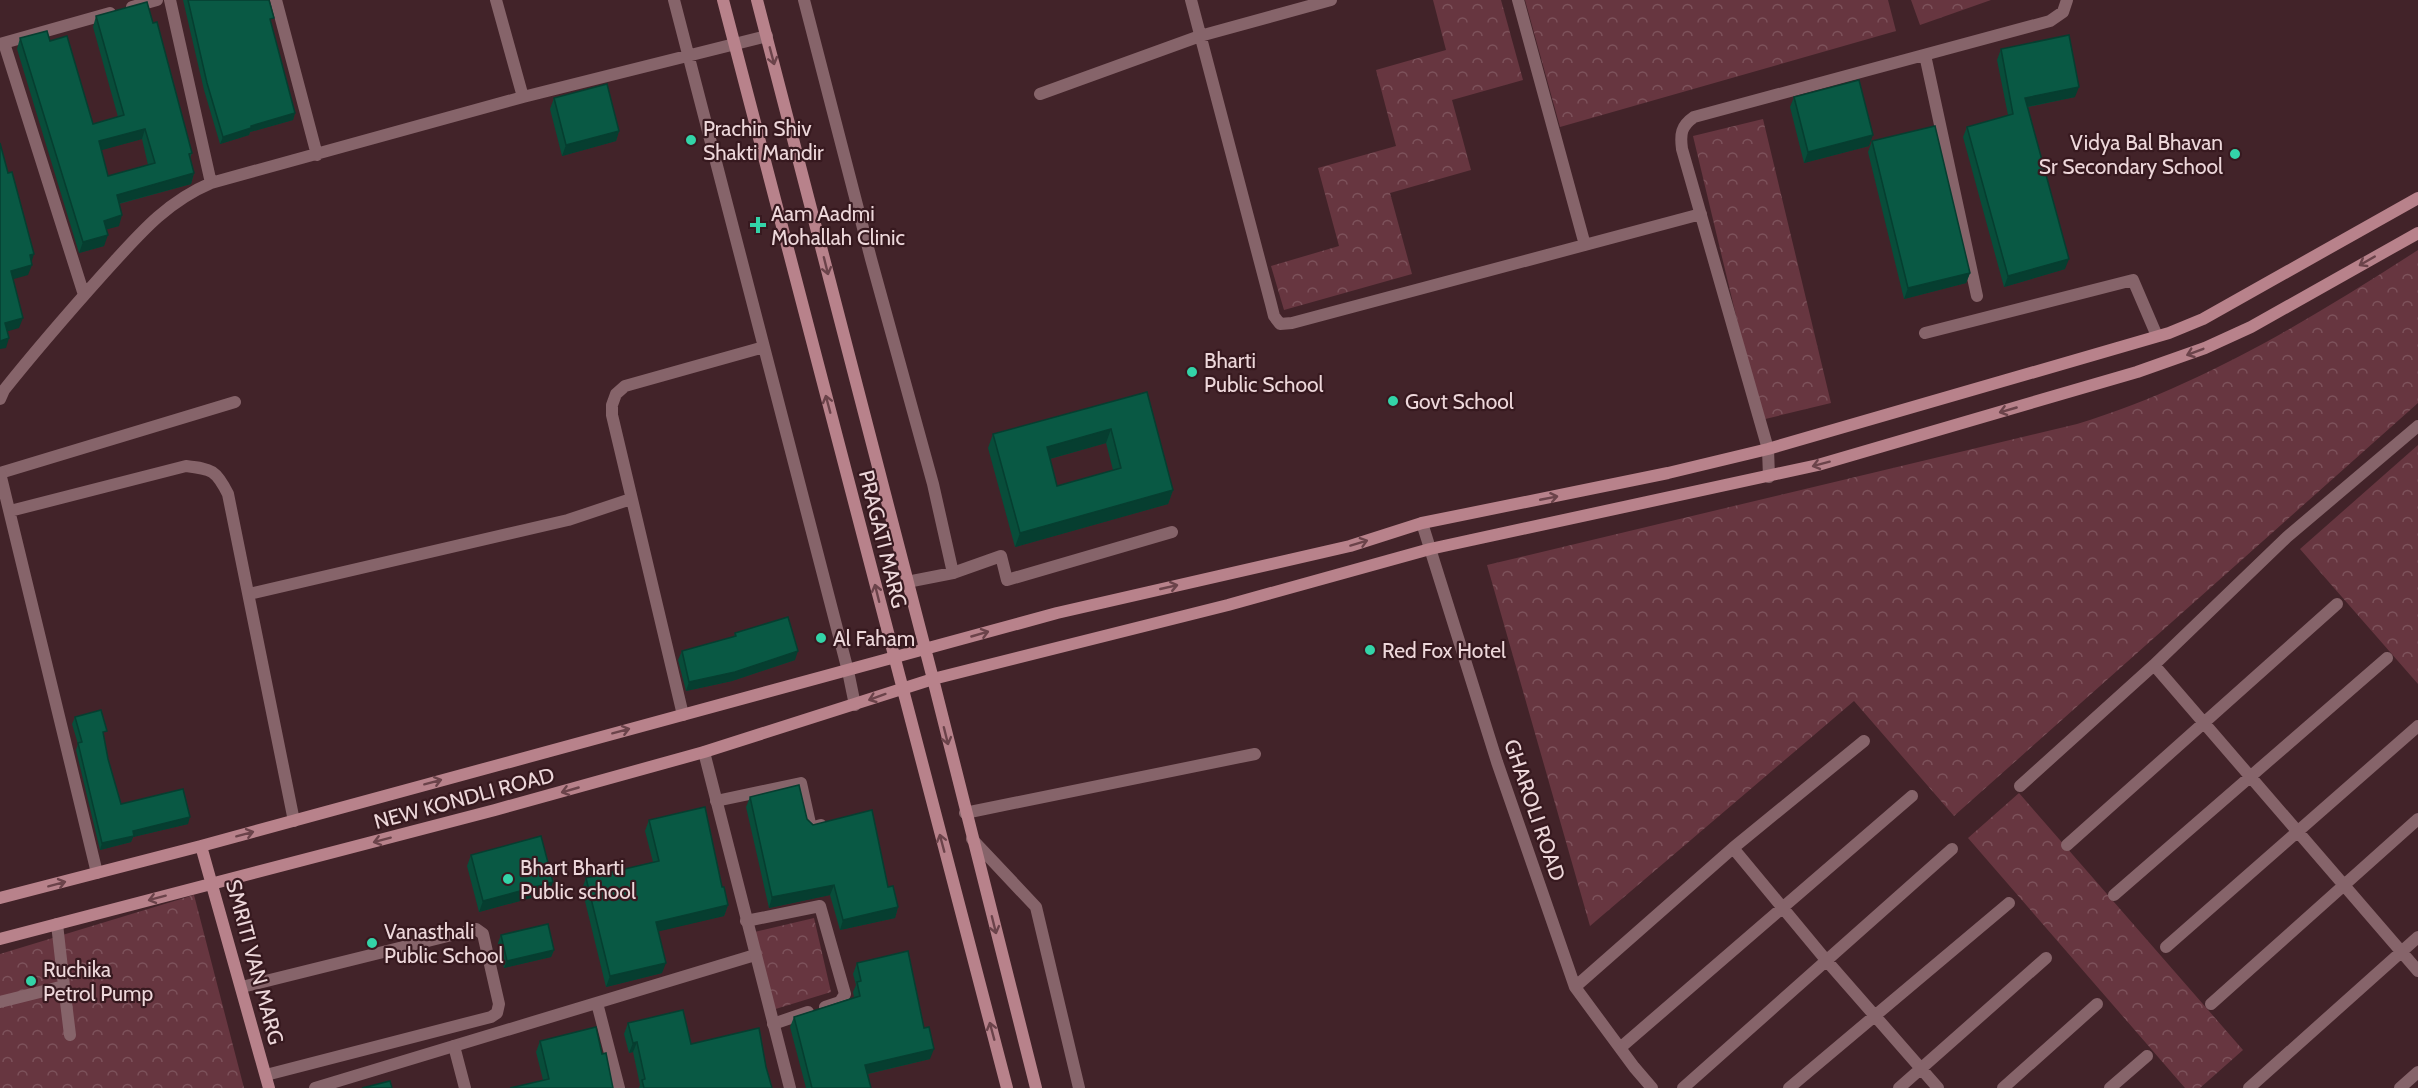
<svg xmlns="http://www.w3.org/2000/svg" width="2418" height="1088" font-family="Cabin,sans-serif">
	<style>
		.forest { fill: url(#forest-crowns) }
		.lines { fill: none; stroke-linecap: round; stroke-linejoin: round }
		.lane { stroke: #86646a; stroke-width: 12 }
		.street { stroke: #86646a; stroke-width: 12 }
		.secondary { stroke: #b8828b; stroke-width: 12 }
		.wall { fill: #084d3a; fill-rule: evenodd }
		.shaded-wall { fill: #063e30 }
		.building { fill: #095944; stroke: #063e30; stroke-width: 1.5; fill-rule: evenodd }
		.oneway { stroke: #6b434a }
		.poi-dot { fill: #33d4a8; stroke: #37191f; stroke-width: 2 }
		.labels { text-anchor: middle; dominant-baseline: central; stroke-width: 4.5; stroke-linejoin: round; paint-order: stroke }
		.poi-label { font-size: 21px; fill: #edd7da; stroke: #37191f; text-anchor: start }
		.street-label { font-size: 21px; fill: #edd7da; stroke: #37191f }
	</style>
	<defs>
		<pattern id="forest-crowns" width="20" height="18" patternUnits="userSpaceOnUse" patternTransform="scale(1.5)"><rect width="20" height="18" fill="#673640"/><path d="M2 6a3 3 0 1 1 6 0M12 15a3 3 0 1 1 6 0" fill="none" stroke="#7d525b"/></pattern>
	</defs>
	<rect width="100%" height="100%" fill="#422329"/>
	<!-- forest -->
	<path class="forest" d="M1433,0h68l22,80 -71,20 19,70 -81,23 22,81 -128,36 -13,-44 68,-20 -21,-78 78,-22 -20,-76 70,-20z
		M1525,0h363l8,31 -336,96z
		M1911,0h80l-71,25z
		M1763,119l68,284 -70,17 -68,-284z
		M2418,250v153l-464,413 -100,-115 -264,225 -103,-361 590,-141c122,-37 234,-105 341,-174z
		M2418,445v239l-118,-135z
		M2019,793l224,257 -43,38h-15l-217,-250z
		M194,895l50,193h-244v-134z
		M814,918l17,74 -62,19 -19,-78z"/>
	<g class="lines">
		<!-- lane -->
		<path class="lane" d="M0,473l235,-71
			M953,573l48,-17 6,24 165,-48
			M716,801l85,-18 10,45 10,-3
			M965,813l290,-59
			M972,839l64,68 43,181
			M746,921l74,-15 25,88 -5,8 -15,5
			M64,986l6,49
			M242,987l234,-58 7,5 16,70 -2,9 -6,4 -225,58
			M0,1002l64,-16 -7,-62
			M597,1003l22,85
			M773,1024l35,-12
			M315,1088l440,-133"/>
		<!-- street -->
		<path class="street" d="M170,0l41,183
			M276,0l41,155
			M496,0l27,97
			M674,0l174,671 7,34
			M804,0l67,259 62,225 20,89 -46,9
			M1191,0l80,304 3,12 6,8 12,-1 409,-109
			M1518,0l67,245
			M132,7l25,-7
			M4,43l80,252
			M0,44l110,-31
			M1925,55l52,241
			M1040,94l160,-58 131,-36
			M1925,333l208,-53 24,56
			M0,399l4,-9c32,-40 65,-78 99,-116 34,-37 61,-71 108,-91l312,-86 244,-61
			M0,473l97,400
			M1769,477l-1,-28 -86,-300c-2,-15 -1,-23 12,-32l356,-96 13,-9 4,-12
			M10,511l176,-45c26,3 30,4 42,28l66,327
			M1422,523l75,239 78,225 59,80 18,21
			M249,594l319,-74 63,-21
			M2154,665l264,306
			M683,715l-71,-300v-10l4,-11 9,-8 139,-39
			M704,752l86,336
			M2020,786l134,-121 133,-128 131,-111
			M2067,845l270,-241
			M1733,848l93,112 112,128
			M2114,895l273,-237
			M2166,947l252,-221
			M1575,987l158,-139 131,-107
			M2211,1004l207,-185
			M454,1046l11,42
			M1620,1048l292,-252
			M1683,1088l269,-239
			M1789,1088l220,-185
			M1899,1088l147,-130
			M2003,1088l94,-84
			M2110,1088l37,-32
			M2249,1088l169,-151
			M2400,1088l18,-16"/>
		<!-- secondary -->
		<path class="secondary" d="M723,0l284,1088
			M757,0l176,679 103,409
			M201,846l68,242
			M0,898l201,-52 856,-233 293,-67 72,-23 246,-50 100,-24 401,-116 34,-14 215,-121
			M0,939l495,-129 209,-58 229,-73 295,-74 202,-56 388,-84 319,-93 68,-24 46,-21 167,-94"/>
	</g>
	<!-- wall -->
	<path class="wall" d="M183,0h86l2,25 24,88 -2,7 -43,12 -1,3 -29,9 -16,-54z
		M96,16l57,7 39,130 -2,5 4,15 -3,11 -72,20v22l-12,3 -3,17 -25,7 -62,-204 3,-11 30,3 43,83 25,-7 -25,-90zM142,139l6,26 -40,11 -7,-26z
		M2001,49l74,48 -47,10 37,162 -61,18 -41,-150 4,-10 41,-12 -11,-55z
		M1794,97l75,49 -65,17 -14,-56z
		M554,98l65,33 -3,10 -54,15 -12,-47z
		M1872,141l98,132 -4,10 -62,16 -36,-147z
		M1147,392l26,98 -5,14 -153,43 -27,-99 5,-14zM1106,443l7,27 -56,16 -7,-27z
		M735,633l60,27 -63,21 -46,10 -8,-31 4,-9 52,-14z
		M75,717l29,21 4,21 13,45 67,20 -55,13 -2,5 -31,8 -24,-100 2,-6 -6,-20z
		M750,797l57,22 81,68 10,20 -3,11 -55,12 -10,-35 -61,13 -23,-101z
		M649,820l73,67 6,18 -4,11 -66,15 4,42 -56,14 -24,-98 4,-11 67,-16 -8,-31z
		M471,855l78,38 -70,19 -12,-46z
		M501,935l53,15 -3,7 -47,11 -6,-25z
		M857,963l73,96 -62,15 3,14h-65l-16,-61 4,-10 60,-20 -1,-5 3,-7 -3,-11z
		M628,1023l138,44 6,21h-133l1,-3 -7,-33 -4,1 -5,-19z
		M540,1041l62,13 11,34 -70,-8 -7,-28z"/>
	<!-- shaded-wall -->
	<path class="shaded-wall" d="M2079,87l-4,10 -54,11 4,-10z
		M295,113l-2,7 -43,12 -1,3 -29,9 3,-7 28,-11z
		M145,129l-3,10 -47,13 4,-11z
		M619,131l-3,10 -54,15 4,-11z
		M1873,135l-4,11 -65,17 4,-11z
		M194,173l-3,11 -78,21 4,-10z
		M122,215l-3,11 -18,5 3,-10z
		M108,235l-4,11 -25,7 4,-11z
		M34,254l-3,10 -1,-9z
		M2069,259l-4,10 -61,18 4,-11z
		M32,265l-4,10 -21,6 4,-10z
		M1970,273l-4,10 -62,16 4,-11z
		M23,318l-4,10 -17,5 3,-10z
		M9,338l-3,10 -6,1v-8z
		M1111,429l-5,14 -64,18 5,-14z
		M1173,490l-5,14 -153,43 5,-14z
		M798,651l-3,9 -63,21 -46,10 3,-9z
		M190,817l-2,7 -55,13 -2,5 -31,8 2,-7 31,-12z
		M553,882l-4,11 -70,19 4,-11z
		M834,885l-4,10 -61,13 3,-11z
		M728,905l-4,11 -72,17 4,-11z
		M898,907l-3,11 -55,12 3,-10z
		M554,950l-3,7 -47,11 3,-7z
		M666,963l-4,10 -56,14 4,-11z
		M637,1042l-4,10 -4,1 4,-10z
		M934,1049l-4,10 -68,16 3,-10z"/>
	<!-- building -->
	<path class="building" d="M188,0h81l5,18 -4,1 25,94 -44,13v2l-28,9 -16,-54z
		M147,2l6,21 4,-1 35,131 -3,1 5,19 -77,22 5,20 -18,6 4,14 -25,7 -63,-204 27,-7 3,10 17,-5 26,88 31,-9 -28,-99zM145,129l10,34 -47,13 -9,-35z
		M2069,35l10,52 -54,11 44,161 -61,17 -41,-149 46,-13 -12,-65z
		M1859,80l14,55 -65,17 -14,-55z
		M607,84l12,47 -53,14 -12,-47z
		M1935,126l35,147 -62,15 -36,-147z
		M0,143l8,30 4,-1 22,82 -4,1 2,10 -21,6 12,47 -18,5 4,15 -9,3z
		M1147,392l26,98 -153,43 -27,-99zM1111,429l10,39 -64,18 -10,-39z
		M788,617l10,34 -63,21 -46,10 -7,-31 54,-15 -1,-3z
		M101,710l6,21 -4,1 5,27 13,45 62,-15 7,28 -57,14 1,5 -32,7 -24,-100 4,-1 -7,-25z
		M799,785l8,34 6,6 59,-15 16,77 5,-1 5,21 -55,13 -9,-35 -62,12 -22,-100z
		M705,807l17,80h2l4,18 -72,17 10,41 -56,13 -24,-98 73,-17 -10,-41z
		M541,836l12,46 -70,19 -12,-46z
		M548,924l6,26 -47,11 -6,-26z
		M908,951l16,77 5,-1 5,22 -69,16 6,23h-59l-18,-71 66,-21 -3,-14 4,-1 -4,-18z
		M683,1010l8,34 68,-16 7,39 6,21h-128l-2,-8 3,-1 -8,-37 -4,1 -5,-20z
		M596,1027l6,27 4,-1 7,35h-103l39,-9 -9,-38z
		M390,1081l2,7h-30z"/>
	<!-- one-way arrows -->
	<defs><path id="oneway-shaft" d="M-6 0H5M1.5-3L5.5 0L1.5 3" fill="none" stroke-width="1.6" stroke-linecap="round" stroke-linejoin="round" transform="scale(1.5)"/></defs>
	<g class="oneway">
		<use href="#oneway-shaft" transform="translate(772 56) rotate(75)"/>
		<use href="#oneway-shaft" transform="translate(2367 261) rotate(150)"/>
		<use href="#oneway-shaft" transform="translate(826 266) rotate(76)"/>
		<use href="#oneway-shaft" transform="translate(2195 352) rotate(159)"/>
		<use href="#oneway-shaft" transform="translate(828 404) rotate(-105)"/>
		<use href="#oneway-shaft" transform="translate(2008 410) rotate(164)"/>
		<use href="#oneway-shaft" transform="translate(1821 464) rotate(165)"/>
		<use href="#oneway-shaft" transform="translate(1549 498) rotate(-11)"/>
		<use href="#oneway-shaft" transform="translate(1359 543) rotate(-17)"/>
		<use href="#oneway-shaft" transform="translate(1169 587) rotate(-13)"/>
		<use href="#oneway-shaft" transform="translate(877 593) rotate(-104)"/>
		<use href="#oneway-shaft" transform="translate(980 634) rotate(-16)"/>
		<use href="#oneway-shaft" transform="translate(877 697) rotate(160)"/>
		<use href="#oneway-shaft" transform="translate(621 731) rotate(-15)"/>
		<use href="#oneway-shaft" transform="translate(946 736) rotate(76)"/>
		<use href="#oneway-shaft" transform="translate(433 782) rotate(-15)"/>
		<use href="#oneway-shaft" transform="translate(570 790) rotate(164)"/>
		<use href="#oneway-shaft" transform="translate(245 834) rotate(-15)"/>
		<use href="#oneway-shaft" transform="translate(382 840) rotate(165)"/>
		<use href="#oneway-shaft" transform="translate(942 843) rotate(-105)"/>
		<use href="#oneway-shaft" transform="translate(57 884) rotate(-15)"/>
		<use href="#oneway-shaft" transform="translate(157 898) rotate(165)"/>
		<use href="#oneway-shaft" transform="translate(994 925) rotate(76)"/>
		<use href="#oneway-shaft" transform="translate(992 1031) rotate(-105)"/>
	</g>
	<!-- markers -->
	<g class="poi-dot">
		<circle cx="691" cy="140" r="6"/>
		<circle cx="2235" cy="154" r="6"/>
		<path d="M755 216h6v6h6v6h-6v6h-6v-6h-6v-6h6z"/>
		<circle cx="1192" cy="372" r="6"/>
		<circle cx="1393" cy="401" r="6"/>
		<circle cx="821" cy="638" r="6"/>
		<circle cx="1370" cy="650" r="6"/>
		<circle cx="508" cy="879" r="6"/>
		<circle cx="372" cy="943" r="6"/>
		<circle cx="31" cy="981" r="6"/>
	</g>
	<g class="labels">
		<!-- poi labels -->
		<g class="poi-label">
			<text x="703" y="128">Prachin Shiv<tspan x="703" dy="24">Shakti Mandir</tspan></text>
			<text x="2223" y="142" text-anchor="end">Vidya Bal Bhavan<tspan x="2223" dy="24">Sr Secondary School</tspan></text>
			<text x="771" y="213">Aam Aadmi<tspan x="771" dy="24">Mohallah Clinic</tspan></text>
			<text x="1204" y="360">Bharti<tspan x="1204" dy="24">Public School</tspan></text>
			<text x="1405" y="401">Govt School</text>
			<text x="833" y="638">Al Faham</text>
			<text x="1382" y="650">Red Fox Hotel</text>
			<text x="520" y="867">Bhart Bharti<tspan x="520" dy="24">Public school</tspan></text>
			<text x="384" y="931">Vanasthali<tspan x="384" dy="24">Public School</tspan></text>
			<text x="43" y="969">Ruchika<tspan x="43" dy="24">Petrol Pump</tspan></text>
		</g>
		<!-- street labels -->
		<g class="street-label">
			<text transform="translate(883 539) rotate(76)">PRAGATI MARG</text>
			<text transform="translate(464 798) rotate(-15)">NEW KONDLI ROAD</text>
			<text transform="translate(1535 810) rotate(71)">GHAROLI ROAD</text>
			<text transform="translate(255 962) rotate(75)">SMRITI VAN MARG</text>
		</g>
	</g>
</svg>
